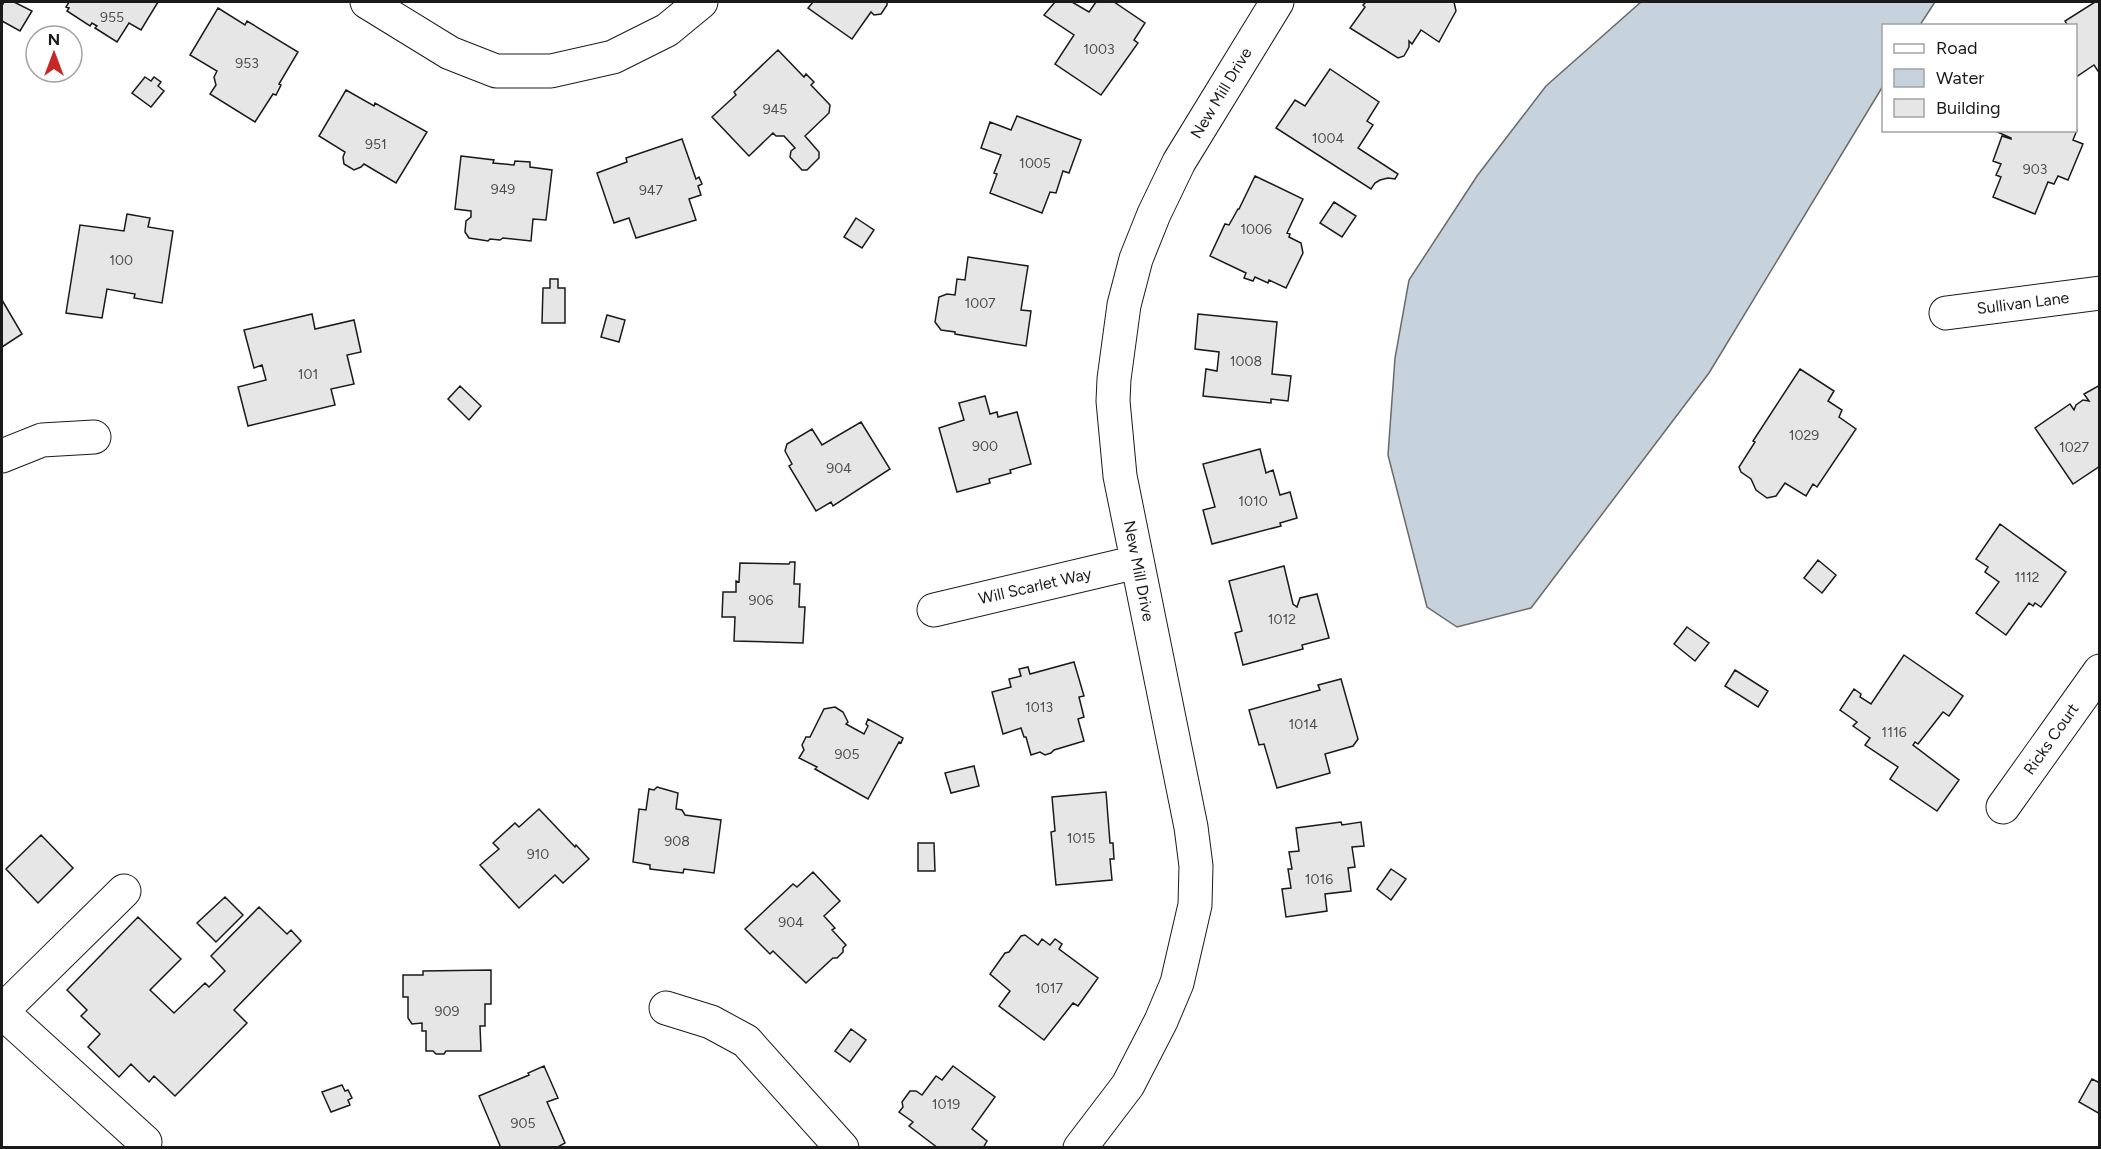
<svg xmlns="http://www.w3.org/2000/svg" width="2101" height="1149" font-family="Figtree,sans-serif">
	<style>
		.water { fill: #c6d2dc; stroke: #6a6a6a; stroke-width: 1.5 }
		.building { fill: #e6e6e6; stroke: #1a1a1a; stroke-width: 1.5 }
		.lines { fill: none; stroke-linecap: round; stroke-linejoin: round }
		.minor-casing { stroke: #1a1a1a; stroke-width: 35 }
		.minor { stroke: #fff; stroke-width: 33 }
		.labels { text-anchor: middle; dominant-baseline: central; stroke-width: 4.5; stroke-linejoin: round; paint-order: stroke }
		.number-label { font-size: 14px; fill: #4d4d4d }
		.street-label { font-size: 16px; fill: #1a1a1a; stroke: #fff }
	</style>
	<rect width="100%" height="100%" fill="#fff"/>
	<!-- water -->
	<path class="water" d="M1641,2h294l-15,23 -36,1 -1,60 -174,287 -178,235 -74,19 -30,-20 -39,-152 7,-97 14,-78 68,-104 69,-90z"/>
	<!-- building -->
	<path class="building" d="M4,2h10l18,9 -12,20 -18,-10v-15z
		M69,2h89l-17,28 -12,-7 -12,19 -22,-14 2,-2 -5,-3 -2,3 -23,-15 2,-3 -3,-1z
		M813,2h74v3l-6,9 -7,1 -3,-3 -19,27 -44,-31z
		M1055,2h17l17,10 7,-10h18l31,21 -11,17 4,3 -37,52 -46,-31 19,-29 -30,-20z
		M1366,2h88l2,9 -17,31 -18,-12 -9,14 -3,-3v6l-5,9 -6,2 -48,-30 15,-21 -2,-2z
		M2095,2h5v72l-6,-9 -18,12v-51h-8l-3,-5z
		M218,8l27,17 2,-4 51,31 -19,32 2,1 -5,10 -3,-1 -18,28 -45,-28 6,-9 -2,-8 3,-6 -27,-16z
		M778,50l26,27 2,-3 8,8 -3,3 19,20 -1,8 -24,23 14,16v6l-12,12h-5l-12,-13 1,-6 4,-3 -11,-12h-8l-3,-3 -24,23 -37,-39 24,-22 -2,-3z
		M1330,69l49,33 -12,19 6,4 -15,23 40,26 -3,5 -7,-1 -8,2 -5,3 -4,6 -95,-61 19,-28 10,6z
		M145,77l6,4 3,-4 7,5 -3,4 6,5 -13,16 -19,-14z
		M346,90l28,16 1,-3 52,29 -31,51 -32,-19 -3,3 -7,3 -10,-6 -1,-7 2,-5 -26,-16z
		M1017,116l64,24 -12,33 -6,-2 -7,22 -6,-1 -8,21 -52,-20 7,-19 -3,-1 7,-18 -20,-7 9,-26 21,8z
		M2076,129l1,1 -4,10 10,4 -15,36 -10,-4 -4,8 -6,-2 -13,32 -42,-17 8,-20 -5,-2 5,-11 -8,-3 9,-25 9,3v-1l-18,-8z
		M682,139l14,40 3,-2 3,7 -4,2 3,9 -12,4 7,21 -60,18 -7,-20 -15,5 -17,-50 30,-11 -1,-4z
		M461,156l33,4 -1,3 21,2 1,-4 15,1v5l22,3 -6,50 -13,-1 -2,22 -28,-3 -3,2 -10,-1 -2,2 -19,-3 -4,-6 1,-11 5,-4v-6l-16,-2z
		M1255,176l48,23 -16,34 3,1 -1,3 12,6 2,10 -17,35 -17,-8 -1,3 -13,-6 -2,4 -9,-3 2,-5 -36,-17 15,-32 4,1 9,-16h1z
		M1334,202l22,14 -14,21 -22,-14z
		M127,214l23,4 -2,9 25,4 -11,72 -28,-5 1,-4 -28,-5 -5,29 -36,-5 14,-88 44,6z
		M856,218l18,12 -12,18 -18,-11z
		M968,257l60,9 -7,44 10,1 -5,35 -71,-12v-2l-14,-2 -6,-8 4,-25 8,-3 8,1 2,-16 8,1z
		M550,279h8v9h7v35h-23l1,-35h7z
		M2,300l20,34 -20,13z
		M312,314l3,15 39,-9 7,32 -14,3 7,29 -23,5 4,16 -87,21 -10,-39 28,-7 -4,-15 -8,3 -10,-38z
		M1198,314l79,8 -5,52 19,2 -3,25 -17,-2v4l-68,-7 3,-27 11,2 2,-19 -24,-3z
		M607,315l18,5 -6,22 -18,-5z
		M1800,369l34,22 -6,10 14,9 -3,7 17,12 -39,58 -4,-3 -7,12 -21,-13 -9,13 -9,2 -11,-8 -5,-11 -10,-7 -2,-5 16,-25 -2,-1z
		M2100,385v81l-27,18 -38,-56 35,-24 4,6 2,-5 7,-5 6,1 -5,-7z
		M460,386l21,20 -12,14 -21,-21z
		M985,396l5,18 7,-2 1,5 19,-5 14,52 -21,6 1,3 -22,6 1,4 -33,9 -18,-64 25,-8 -5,-17z
		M861,422l29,47 -57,37 -2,-4 -15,9 -27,-45 3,-2 -7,-13 2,-7 25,-15 10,16z
		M1260,449l6,24 7,-3 7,25 10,-3 7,26 -17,5 1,3 -69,18 -9,-34 12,-3 -12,-43z
		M2000,524l66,48 -25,35 -6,-4 -2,3 -4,-3 -23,32 -30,-22 23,-31 -14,-10 3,-5 -12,-8z
		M1818,560l18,15 -14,18 -18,-15z
		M790,562h5l-1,22h6l-1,23h6l-2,36 -69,-2 1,-24h-13l1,-25h13v-11l3,1 1,-19 49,1z
		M1284,566l9,38 4,3 3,-9 17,-4 12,44 -27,7 1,4 -60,16 -8,-32 7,-2 -13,-50z
		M1687,627l22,16 -14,18 -21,-17z
		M1904,655l59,41 -14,20 -6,-4 -25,32 -3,-2 -2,3 46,35 -22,31 -47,-32 8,-12 -33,-22 5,-7 -17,-12 4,-4 -17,-12 14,-21 7,5 -1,3 11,7z
		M1074,662l10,34 -5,1 5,20 -6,2 6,22 -30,9 -3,3 -6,2 -5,-3 -9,3 -5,-18h-2l-3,-9 -18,6 -11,-42 19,-5 -2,-8 12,-3 -2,-7 9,-2 2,7z
		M1735,670l33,21 -10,16 -33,-21z
		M1341,679l17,60 -5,7 -28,8 5,19 -53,15 -13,-44 -5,1 -10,-35 71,-20 -2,-5z
		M835,707l8,5 5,10 -2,2 18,10 4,-8 -2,-2 2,-5 35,19 -2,5 -2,-1 -31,57 -53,-30 2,-2 -18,-9 5,-8 -2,-5 4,-8h4l14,-28z
		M974,766l5,20 -28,7 -6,-20z
		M657,787l21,6 -2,16 6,1 3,5 36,5 -7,53 -30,-4 -1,4 -33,-4v-4l-17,-3 6,-53 7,1 3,-21 5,1z
		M1106,792l4,51h3l1,16h-4l2,21 -56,5 -5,-53 4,-1 -3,-34z
		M539,809l36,38 1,-2 13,14 -26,24 -8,-8 -36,33 -39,-43 19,-16 -6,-6 22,-20 4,4z
		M1341,822l1,3 19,-3 3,24 -12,1 3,20 -7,1 3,23 -26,3 2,17 -41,6 -4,-28 9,-1 -3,-19h4l-3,-17 10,-1 -3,-23z
		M41,835l32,33 -35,35 -32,-34z
		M918,843h16l1,28h-17z
		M1391,869l15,10 -15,21 -14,-11z
		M813,872l27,29 -16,15 11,12 -3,2 14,15 -3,3v4l-6,6h-4l-27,25 -33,-32 -3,3 -25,-25 48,-45 4,3z
		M225,897l18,18 -27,27 -19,-19z
		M259,907l28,27 4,-4 10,11 -67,69 13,13 -72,73 -21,-20 -5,6 -18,-18 -12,13 -31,-30 12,-13 -19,-18 6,-6 -20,-20 71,-73 43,42 -31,31 24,23 31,-30 4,4 16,-16 -14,-15z
		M1025,935l13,10 4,-6 8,6 5,-6 7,5 -3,5 39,29 -20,28 -5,-3 -29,37 -45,-34 11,-15 -20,-17 15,-21 4,-1 12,-16z
		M491,970v34h-6v22h-5l1,25h-35l-2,3h-8l-3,-3h-7v-20h-4v-8l-10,1 -4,-6v-21h-5v-22h20v-4z
		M851,1029l15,11 -16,22 -15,-11z
		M544,1066l14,32 -11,4 18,41 -9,5h-55l-22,-52 50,-21 -1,-2z
		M953,1066l42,31 -23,32 15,12 -4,7h-45l-29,-22 4,-4 -14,-10 4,-5 -1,-5 8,-11h6l6,4 14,-19 6,4z
		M2092,1079l8,4v31l-21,-12z
		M342,1085l3,6 3,-1 4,8 -4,2 2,5 -19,7 -9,-20z"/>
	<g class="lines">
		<defs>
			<path id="minor" d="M367,2l83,51 46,18h55l62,-14 54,-27 34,-28
				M1946,313l154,-20
				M2,456l40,-16 52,-3
				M934,610l203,-48
				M2003,807l97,-136
				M666,1008l45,14 35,19 96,107
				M2,1011l122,-120
				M2,1012l143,130
				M1080,1148l48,-63 33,-64 16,-38 18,-78 1,-39 -5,-39 -71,-351 -7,-75 1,-22 10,-74 12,-46 18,-45 25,-52 98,-160"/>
		</defs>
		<!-- minor casing -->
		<use href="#minor" class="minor-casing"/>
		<!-- minor -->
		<use href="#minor" class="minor"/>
	</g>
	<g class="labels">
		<!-- number labels -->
		<g class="number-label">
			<text x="112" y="17">955</text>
			<text x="1099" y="49">1003</text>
			<text x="247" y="63">953</text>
			<text x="775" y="109">945</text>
			<text x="1328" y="138">1004</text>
			<text x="376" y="144">951</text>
			<text x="1035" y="163">1005</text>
			<text x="2035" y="169">903</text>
			<text x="503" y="189">949</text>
			<text x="651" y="190">947</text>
			<text x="1256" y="229">1006</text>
			<text x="121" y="260">100</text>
			<text x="980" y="303">1007</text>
			<text x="1246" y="361">1008</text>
			<text x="308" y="374">101</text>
			<text x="1804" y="435">1029</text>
			<text x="985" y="446">900</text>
			<text x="2074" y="447">1027</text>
			<text x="839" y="468">904</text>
			<text x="1253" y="501">1010</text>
			<text x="2027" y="577">1112</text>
			<text x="761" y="600">906</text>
			<text x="1282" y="619">1012</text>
			<text x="1039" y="707">1013</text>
			<text x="1303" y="724">1014</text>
			<text x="1894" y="732">1116</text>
			<text x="847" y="754">905</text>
			<text x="1081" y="838">1015</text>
			<text x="677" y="841">908</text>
			<text x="538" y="854">910</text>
			<text x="1319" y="879">1016</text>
			<text x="791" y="922">904</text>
			<text x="1049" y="988">1017</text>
			<text x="447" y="1011">909</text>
			<text x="946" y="1104">1019</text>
			<text x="523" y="1123">905</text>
		</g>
		<!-- street labels -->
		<g class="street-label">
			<text transform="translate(1221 93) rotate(-59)">New Mill Drive</text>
			<text transform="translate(2023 303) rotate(-7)">Sullivan Lane</text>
			<text transform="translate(1139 571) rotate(79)">New Mill Drive</text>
			<text transform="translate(1035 586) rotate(-13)">Will Scarlet Way</text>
			<text transform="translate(2051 739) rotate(-55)">Ricks Court</text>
		</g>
	</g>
	<!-- border -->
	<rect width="2101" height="1149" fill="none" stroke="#1a1a1a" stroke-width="6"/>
	<!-- legend -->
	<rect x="1882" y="24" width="195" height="108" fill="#ffffff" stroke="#a3a3a3" stroke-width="1.5"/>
	<rect x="1894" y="44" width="30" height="9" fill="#ffffff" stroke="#a3a3a3" stroke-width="1.5"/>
	<text x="1936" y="54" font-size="18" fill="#1a1a1a">Road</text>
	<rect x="1894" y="69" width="30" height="18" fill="#c6d2dc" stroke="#a3a3a3" stroke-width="1.5"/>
	<text x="1936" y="84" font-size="18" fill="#1a1a1a">Water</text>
	<rect x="1894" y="99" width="30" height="18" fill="#e6e6e6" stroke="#a3a3a3" stroke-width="1.5"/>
	<text x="1936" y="114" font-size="18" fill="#1a1a1a">Building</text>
	<!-- north arrow -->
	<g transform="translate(54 54)"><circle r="28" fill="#ffffff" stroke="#a3a3a3" stroke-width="1.5"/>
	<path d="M0-4.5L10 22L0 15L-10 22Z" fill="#c62828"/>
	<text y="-9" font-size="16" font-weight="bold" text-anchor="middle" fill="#1a1a1a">N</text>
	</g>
</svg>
